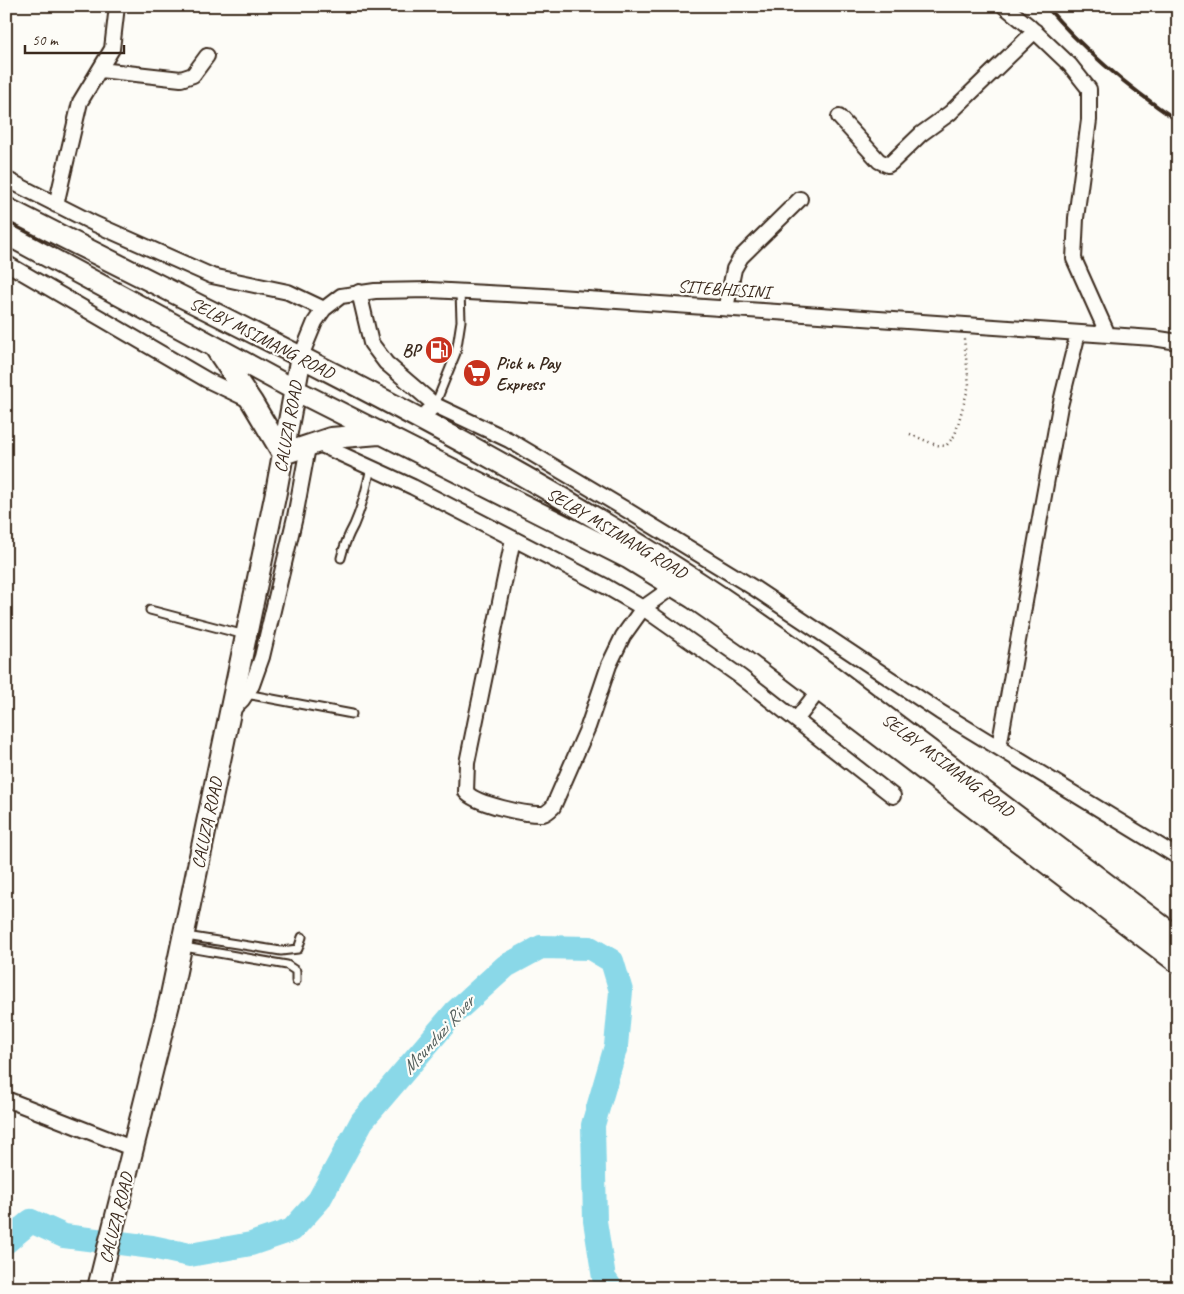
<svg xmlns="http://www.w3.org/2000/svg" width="1184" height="1294" font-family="Caveat,sans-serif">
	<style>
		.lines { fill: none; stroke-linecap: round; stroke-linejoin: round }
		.river { stroke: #8ad8e8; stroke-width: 24 }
		.lane-casing { stroke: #3b2a1e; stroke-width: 11 }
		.street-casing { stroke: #3b2a1e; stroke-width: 18 }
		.secondary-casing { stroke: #3b2a1e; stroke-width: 24 }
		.path { stroke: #3b2a1e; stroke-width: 2.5; stroke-dasharray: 1 4; stroke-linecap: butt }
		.lane { stroke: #fdfcf7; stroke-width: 7 }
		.street { stroke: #fdfcf7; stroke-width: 14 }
		.secondary { stroke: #fdfcf7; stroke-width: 20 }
		.rail { stroke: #3b2a1e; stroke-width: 4 }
		.labels { text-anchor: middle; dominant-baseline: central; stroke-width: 4.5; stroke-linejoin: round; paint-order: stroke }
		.street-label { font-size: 18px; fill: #3b2a1e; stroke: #fdfcf7 }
		.poi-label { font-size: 18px; font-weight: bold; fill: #3b2a1e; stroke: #fdfcf7; text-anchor: end }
		.water-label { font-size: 19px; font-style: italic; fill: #535e5b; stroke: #fdfcf7 }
	</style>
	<rect width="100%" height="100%" fill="#fdfcf7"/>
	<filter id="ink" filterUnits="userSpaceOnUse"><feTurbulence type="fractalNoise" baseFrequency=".02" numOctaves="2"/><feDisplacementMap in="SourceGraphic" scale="10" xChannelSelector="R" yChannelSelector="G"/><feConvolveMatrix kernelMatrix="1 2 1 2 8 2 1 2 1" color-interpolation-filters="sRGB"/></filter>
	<g filter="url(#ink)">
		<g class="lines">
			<!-- river -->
			<path class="river" d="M6,1242l25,-21 33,15 88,11 38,8 61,-11 41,-14 27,-30 43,-79 93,-109 51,-46 35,-19 49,1 22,13 9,30 -5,55 -23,79 2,96 9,57 7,10"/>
			<defs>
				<path id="lane" d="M435,405l21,-52 5,-32 -1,-29
					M341,558c3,-13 7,-22 13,-33 8,-18 13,-38 17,-58
					M150,610l95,25
					M246,694l106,20
					M186,936l95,15 17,-2 4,-12
					M184,947l103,18 9,6v10"/>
				<path id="street" d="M1004,6l25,20 41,39 19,24v31l-13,98 -2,41 34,76
					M100,70l81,9 12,-4 14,-19
					M839,117l40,44 9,4 3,-2 30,-29 29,-21 85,-82
					M6,179l89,45 117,52 76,16 36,17
					M56,205l24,-103 32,-53 5,-43
					M6,263l201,117 44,21
					M359,292l12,51 15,20 49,42
					M726,308l8,-39 7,-12 59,-58
					M301,356l14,-34 9,-13 17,-13 34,-5 55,-1 114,6 609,42 25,4
					M419,420l16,-15 74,35 116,69 129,79 186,124 238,145
					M317,443l96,44 192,99 38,22 98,69 152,119
					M513,539l-46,224 -1,29c9,12 61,23 77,22 4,-1 7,-4 10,-7l35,-80 21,-62 14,-29 20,-28 31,-22
					M230,712l12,-12 10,-15 10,-28 33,-140 13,-70
					M796,720l23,-30
					M999,747l61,-341 18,-73
					M6,1099l128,50"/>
				<path id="secondary" d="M6,208c273,140 555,268 803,451l369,279
					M6,234l289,156 333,168 65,40 63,44 422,321
					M216,349l36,53 31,52 48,-16 48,-4
					M98,1288l72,-288 106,-508 25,-136"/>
			</defs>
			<!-- lane casing -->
			<use href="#lane" class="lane-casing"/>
			<!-- street casing -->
			<use href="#street" class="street-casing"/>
			<!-- secondary casing -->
			<use href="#secondary" class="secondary-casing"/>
			<!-- path -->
			<path class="path" d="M910,434l26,11 10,1 9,-11 14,-50 -5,-46"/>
			<!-- lane -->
			<use href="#lane" class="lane"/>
			<!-- street -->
			<use href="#street" class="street"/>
			<!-- secondary -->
			<use href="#secondary" class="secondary"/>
			<!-- rail -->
			<path class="rail" d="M1046,6c38,45 83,82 132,115"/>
		</g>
	</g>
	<!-- icons -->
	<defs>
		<symbol id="fuel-disc" viewBox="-11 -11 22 22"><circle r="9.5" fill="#c8321e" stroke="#fdfcf7"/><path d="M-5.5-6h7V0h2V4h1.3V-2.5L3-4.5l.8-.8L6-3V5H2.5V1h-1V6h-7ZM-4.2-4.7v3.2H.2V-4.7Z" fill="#fff"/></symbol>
		<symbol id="supermarket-disc" viewBox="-11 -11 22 22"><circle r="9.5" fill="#c8321e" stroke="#fdfcf7"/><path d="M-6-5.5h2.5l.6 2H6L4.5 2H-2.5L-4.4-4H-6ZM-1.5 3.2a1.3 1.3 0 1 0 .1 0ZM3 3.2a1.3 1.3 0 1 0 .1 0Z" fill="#fff"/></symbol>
	</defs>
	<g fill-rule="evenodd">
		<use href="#fuel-disc" x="423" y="334" width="32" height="32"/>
		<use href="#supermarket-disc" x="461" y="357" width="32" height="32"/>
	</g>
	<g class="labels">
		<!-- street labels -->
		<g class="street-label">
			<text transform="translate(724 289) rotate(4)">SITEBHISINI</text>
			<text transform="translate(262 338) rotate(27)">SELBY MSIMANG ROAD</text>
			<text transform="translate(288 427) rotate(-80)">CALUZA ROAD</text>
			<text transform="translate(617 533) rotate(31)">SELBY MSIMANG ROAD</text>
			<text transform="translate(948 765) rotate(37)">SELBY MSIMANG ROAD</text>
			<text transform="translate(207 823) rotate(-78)">CALUZA ROAD</text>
			<text transform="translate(116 1218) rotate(-76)">CALUZA ROAD</text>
		</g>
		<!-- poi labels -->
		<g class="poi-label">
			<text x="420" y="350">BP</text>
			<text x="496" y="363" text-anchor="start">Pick n Pay<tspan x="496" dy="21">Express</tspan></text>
		</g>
		<!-- water labels -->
		<g class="water-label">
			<text transform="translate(438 1035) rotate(-48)">Msunduzi River</text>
		</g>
	</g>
	<!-- margin -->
	<rect width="1184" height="1294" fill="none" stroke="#fdfcf7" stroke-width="25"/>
	<rect x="12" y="12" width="1159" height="1269" fill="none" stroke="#3b2a1e" stroke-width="2" filter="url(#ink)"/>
	<!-- scale -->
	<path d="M25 45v8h99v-8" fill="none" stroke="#3b2a1e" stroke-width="2.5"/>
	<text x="32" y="45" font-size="15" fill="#3b2a1e" stroke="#fdfcf7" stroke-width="4" paint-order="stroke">50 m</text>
</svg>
